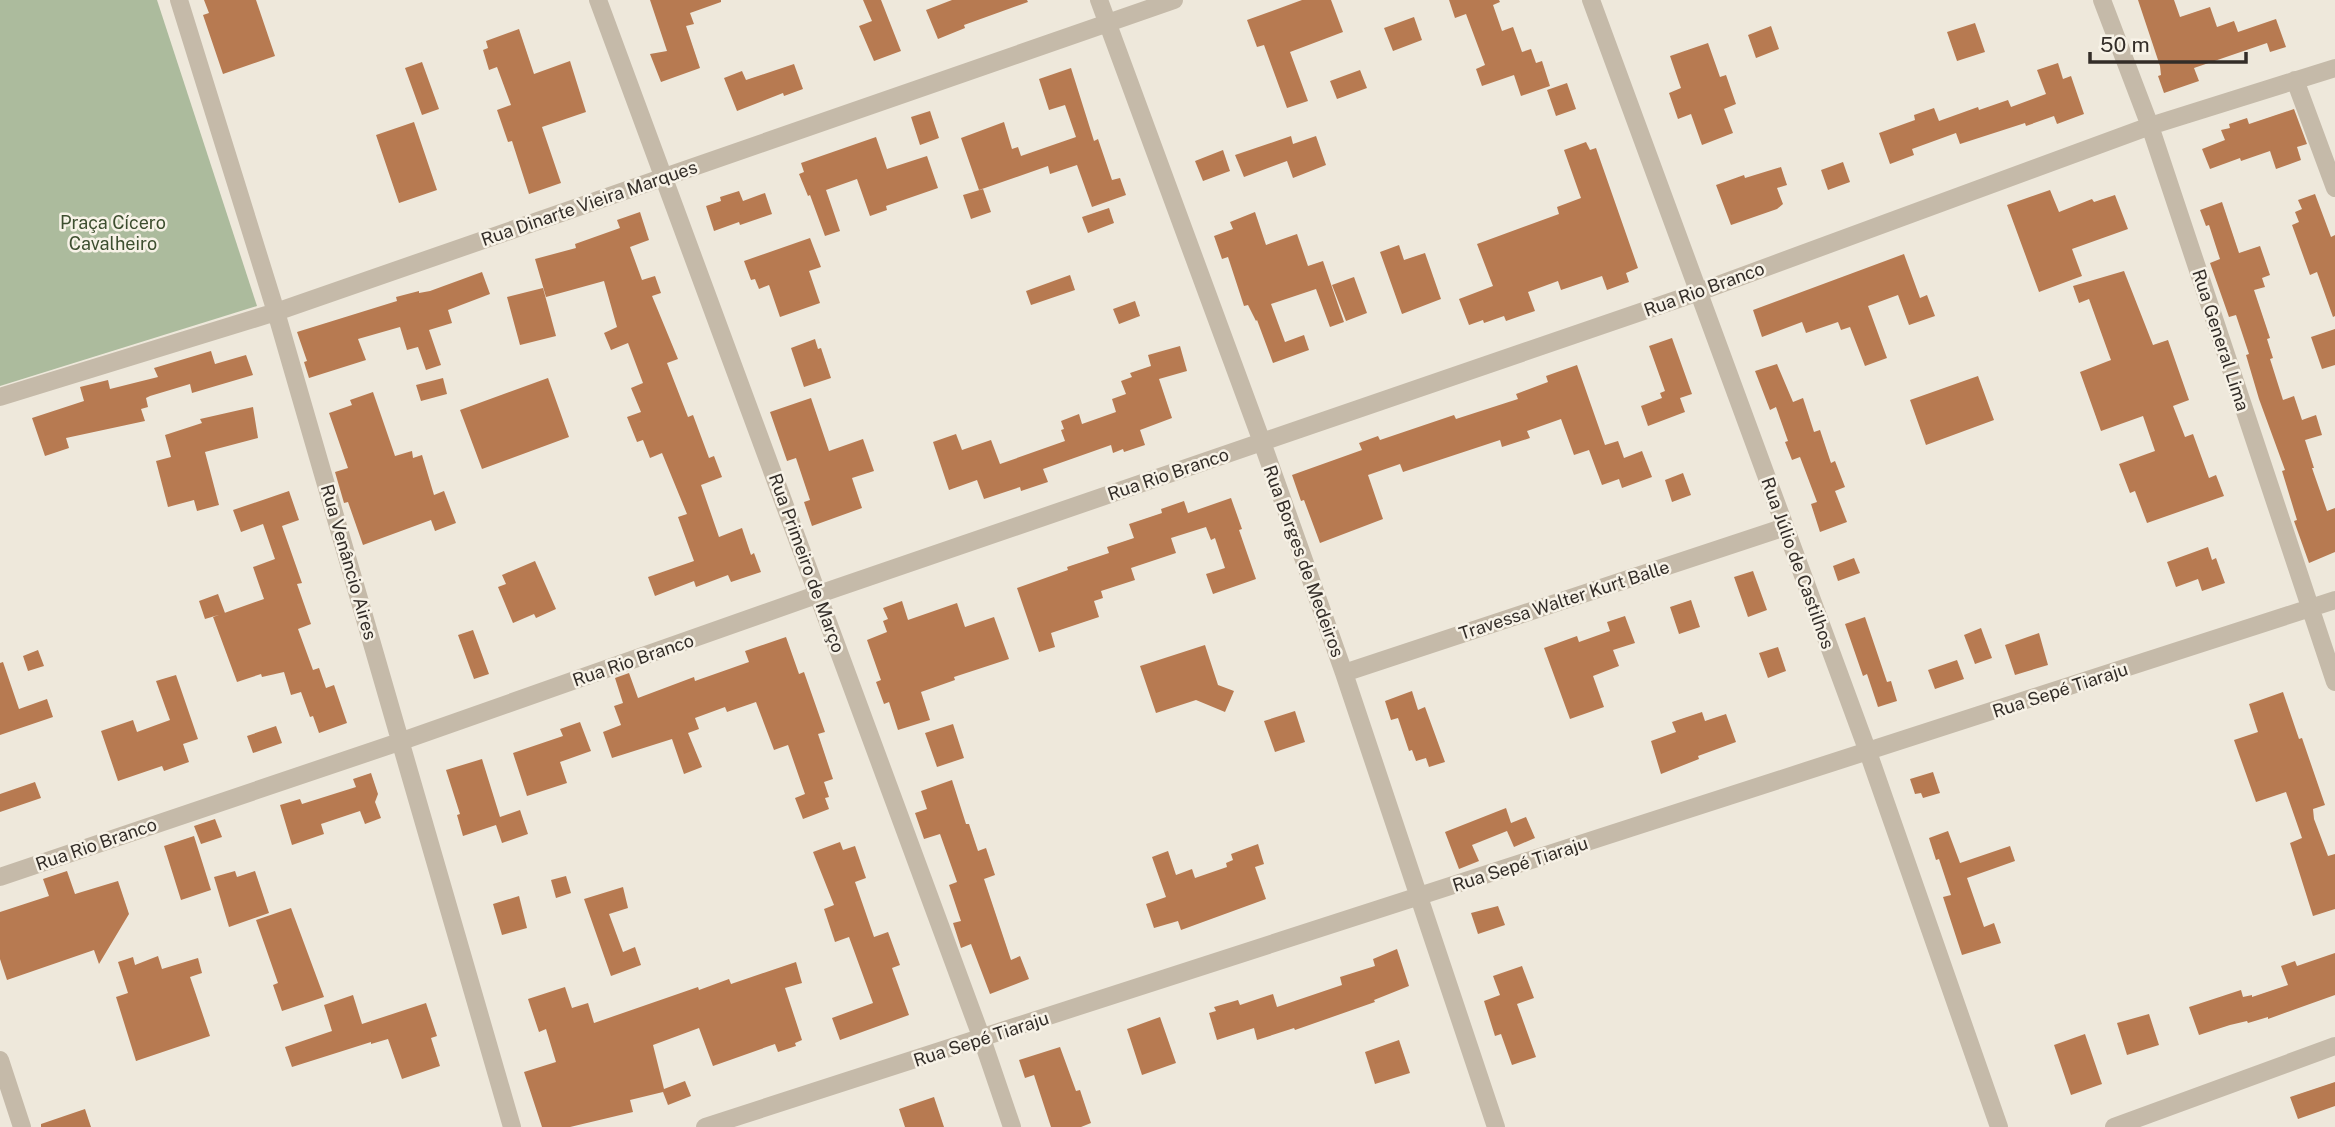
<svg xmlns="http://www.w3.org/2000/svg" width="2335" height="1127" font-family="'Public Sans',sans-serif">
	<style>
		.green { fill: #acbb9d }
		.building { fill: #b77a51 }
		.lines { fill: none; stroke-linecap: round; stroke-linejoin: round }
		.minor { stroke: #c5baa9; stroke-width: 18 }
		.labels { text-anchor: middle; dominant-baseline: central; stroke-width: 5; stroke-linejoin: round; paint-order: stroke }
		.street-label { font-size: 18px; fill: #332d28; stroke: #f7f2e7 }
		.park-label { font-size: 18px; fill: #3d4e2f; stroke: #f7f2e7 }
	</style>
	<rect width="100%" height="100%" fill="#eee8db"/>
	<!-- green -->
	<path class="green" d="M0,0h157l100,306 -257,80z"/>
	<!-- building -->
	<path class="building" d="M204,0h52l19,56 -52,18 -20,-59 6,-2z
		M650,0h71v2l-31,11 4,11 -8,2 14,42 -39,14 -11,-28 17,-3z
		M863,0h18l20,51 -27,10 -15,-35 13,-5z
		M952,0h75l1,2 -64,23 1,3 -27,11 -12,-29z
		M1302,0h29l12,32 -53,20 18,49 -21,7 -23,-63 -7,2 -10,-27z
		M1449,0h50l1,2 -7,3 9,26 11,-4 9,25 9,-3 5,14 6,-2 8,25 -29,10 -7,-21 -32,11 -6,-17 9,-4 -19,-51 -11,4z
		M2138,0h36l6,17 30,-10 7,20 17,-6 4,11 38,-13 10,28 -16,5 -3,-9 -73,25 5,13 -35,12 -6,-17 3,-1 -1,-9z
		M1414,17l8,23 -29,11 -9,-23z
		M1975,23l10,29 -28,9 -10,-29z
		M1771,26l8,23 -23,9 -8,-23z
		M519,29l15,45 36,-13 16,51 -44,15 19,56 -32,11 -17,-53 -4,1 -11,-32 14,-5 -14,-38 -8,3 -6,-20 5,-2 -2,-7z
		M1708,43l12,34 6,-2 10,29 -12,5 9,24 -31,12 -11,-31 -13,5 -9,-26 12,-5 -11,-32z
		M422,62l17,47 -17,6 -17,-47z
		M2058,63l5,16 8,-3 13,38 -27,10 -3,-8 -28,10 -1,-3 -65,21 -4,-11 -44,16 2,6 -24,9 -11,-31 36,-13 -1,-5 20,-7 5,13 39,-14 1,3 29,-10 3,7 35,-13 -9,-24z
		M794,64l9,25 -19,7 -1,-3 -46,18 -13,-33 18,-7 4,9z
		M1071,68l23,73 4,-2 14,41 8,-2 6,17 -34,12 -15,-42 -27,9 -2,-8 -69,24 -18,-52 43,-16 8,27 6,-2 3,9 55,-19 -11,-32 -16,5 -10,-31z
		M1360,70l7,18 -30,11 -7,-18z
		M1567,83l9,26 -20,7 -9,-26z
		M2294,109l13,35 -10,3 4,13 -25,9 -6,-18 -29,10 -1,-3 -30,11 -8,-20 23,-9 -4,-10 9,-2 -1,-4 18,-6 2,6z
		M930,111l9,27 -19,7 -9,-28z
		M414,122l23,68 -38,13 -23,-68z
		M1291,136l2,8 23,-8 10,29 -33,13 -6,-17 -43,16 -9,-22z
		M876,137l11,32 40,-13 11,32 -52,18 1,4 -17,6 -13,-37 -31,11 14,41 -15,5 -15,-41 -2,1 -9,-22 5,-2 -3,-9z
		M1586,142l4,8 6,-2 42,120 -12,5 3,9 -22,8 -5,-14 -41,14 -3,-9 -30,11 7,19 -29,10 -2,-5 -20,7 -1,-3 -14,5 -10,-26 34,-13 -16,-42 82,-30 -2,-7 24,-9 -17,-48z
		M1223,150l7,21 -27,10 -8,-20z
		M1843,162l7,20 -22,8 -7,-20z
		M1781,167l6,18 -10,3 6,16 -6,5 -46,16 -15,-40 28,-10 1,3z
		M983,189l8,23 -20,7 -8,-24z
		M2050,190l9,22 33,-13 2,3 21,-7 13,34 -56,20 10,27 -43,16 -32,-87z
		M739,191l4,10 22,-8 7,21 -32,11 -1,-3 -25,9 -8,-25 15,-5 -1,-4z
		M2315,194l16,43 4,-2v81l-2,1 -16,-45 -7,3 -18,-50 7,-3 -4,-10 7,-3 -4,-9z
		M2222,202l17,51 21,-7 10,29 -8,3 3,9 -11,3 16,48 -3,1 6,19 -3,1 13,41 11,-4 8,24 14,-5 6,20 -17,5 9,28h-2l15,43 8,-3v44l-26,11 -15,-42 3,-1 -15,-49 3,-1 -26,-71 -13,-44 3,-1 -13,-39 -7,2 -19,-54 10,-4 -11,-34 -3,1 -6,-16z
		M1109,208l5,15 -26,10 -6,-16z
		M640,212l9,28 -19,7 12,33 13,-4 6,17 -9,3 26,63 -11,4 21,54 5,-2 16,43 5,-2 8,21 -21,8 18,52 23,-9 9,27 3,-2 7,19 -30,10 -3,-7 -32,12 -2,-6 -39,15 -7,-19 46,-16 -16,-44 9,-3 -25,-61 -12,5 -7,-18 -6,2 -10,-25 14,-5 -10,-24 12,-5 -15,-40 -17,7 -7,-17 13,-6 -13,-46 -58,16 -11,-38 41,-11 -1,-4 45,-16 -3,-8z
		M1255,212l11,33 31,-11 11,32 15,-5 21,61 -14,5 -14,-38 -45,15 14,38 19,-7 5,15 -36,13 -16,-43 -1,1 -8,-16 -4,1 -16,-49 -6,2 -8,-23 19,-7 -3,-7z
		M810,238l11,29 -12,4 11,32 -40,14 -11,-32 -10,4 -4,-10 -4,1 -7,-19z
		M1399,245l5,15 21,-7 16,46 -39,15 -22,-62z
		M1904,254l16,44 7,-3 8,21 -26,9 -11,-30 -30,11 19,52 -22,8 -15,-39 -9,3 -3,-8 -32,11 -4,-11 -40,15 -9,-27z
		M2124,271l29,74 15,-5 21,60 -16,6 12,31 8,-3 16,44 7,-3 8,21 -77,27 -12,-32 -5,2 -11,-29 36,-13 -12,-35 -42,15 -21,-59 31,-12 -22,-61 -10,4 -6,-17z
		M482,272l8,22 -42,16 4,13 -23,7 12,35 -15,5 -8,-23 -11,3 -7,-23 -42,12 8,21 -57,18 -5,-16 3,-1 -10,-29 100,-31 -1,-4 23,-6v2l11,-2z
		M1070,275l5,15 -44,15 -5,-14z
		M1354,277l13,36 -21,8 -14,-36z
		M543,288l13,48 -36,9 -13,-48z
		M1135,301l5,15 -21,8 -6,-15z
		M2335,329v36l-13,4 -11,-32z
		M1672,338l20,56 -12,4 5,14 -37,14 -7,-20 21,-8 -2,-5 5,-2 -16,-45z
		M815,339l3,10 3,-1 10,30 -27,9 -13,-39z
		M1180,346l7,25 -28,8 13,39 -32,12 5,15 -21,7 -1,-3 -10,4 -2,-8 -68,24 5,13 -27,9 -1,-4 -36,12 -7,-19 -28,10 -16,-48 23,-8 6,16 29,-10 9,24 65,-23 -4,-11 3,-1 -3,-8 18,-7 3,10 34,-12 -4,-13 14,-5 -5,-13 11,-4 -2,-4 21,-7 -3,-11z
		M211,351l4,13 31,-9 7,20 -61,18 -2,-9 -40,12 -4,2 2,9 -7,2 4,12 -79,17 3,10 -24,8 -13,-38 52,-17 -4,-14 28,-7 2,9 48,-12 -4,-9z
		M1777,364l16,38 10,-4 11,34 6,-2 11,33 4,-2 10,26 -10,4 12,31 -27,10 -9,-28 6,-2 -17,-45 -8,3 -7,-18 3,-1 -12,-34 -6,3 -15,-39z
		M1577,365l28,80 13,-4 6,17 18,-7 10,26 -30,11 -3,-9 -17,6 -13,-35 -15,5 -13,-36 -34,12 3,7 -28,9 -2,-7 -97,32 -3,-8 -32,11 15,44 -63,24 -16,-43 -3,1 -9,-26 70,-25 -3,-7 19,-7 2,4 74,-25 2,4 62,-20 -2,-5 32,-12 -2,-6z
		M1978,376l16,44 -68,25 -16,-45z
		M443,378l4,16 -26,7 -5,-16z
		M548,378l21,59 -87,32 -22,-59z
		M373,392l22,64 17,-5 1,7 9,-3 12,40 10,-4 12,32 -21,8 -4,-11 -68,25 -15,-43 -4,1 -9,-31 13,-4 -19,-55 23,-8 -2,-5z
		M811,398l18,53 34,-12 11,32 -22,7 10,30 -50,18 -8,-24 6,-2 -14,-42 -9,3 -17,-49z
		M253,407l5,31 -53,14 14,53 -22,6 -3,-11 -26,7 -12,-46 15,-4 -6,-22 37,-12 -2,-4z
		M1683,473l8,22 -19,7 -7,-22z
		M289,491l10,29 -17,6 20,57 -5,1 14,40 -13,5 15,41 6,-2 7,20 8,-3 13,38 -28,10 -6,-17 -3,1 -9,-25 -10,3 -7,-23 -22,5 -1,-3 -24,8 -24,-65 51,-18 -11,-32 22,-8 -12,-35 -22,8 -8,-22z
		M1231,498l11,31 -3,1 17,49 -43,15 -7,-20 19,-6 -10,-30 -4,2 -5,-13 -35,11 5,15 -45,15 4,12 -34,11 2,7 -9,3 5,16 -48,16 4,14 -16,5 -22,-64 51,-18 -1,-3 42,-14 -2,-6 27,-9 -5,-14 33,-11 -1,-4 23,-8 4,12z
		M2208,547l4,13 4,-2 9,25 -23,8 -4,-12 -22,8 -9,-25z
		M1854,558l6,15 -22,8 -5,-15z
		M535,561l21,48 -20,9 -2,-4 -21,9 -15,-36 8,-3 -4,-9z
		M1753,571l14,39 -19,7 -14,-40z
		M218,594l7,19 -20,6 -6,-18z
		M1691,600l9,27 -21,7 -9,-27z
		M902,601l6,19 49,-17 8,24 29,-10 15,42 -55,18 1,3 -34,12 9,28 -32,10 -9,-28 -5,2 -8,-22 5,-2 -14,-40 20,-8 -4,-11 5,-2 -5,-11z
		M1625,616l10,27 -22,7 6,16 -26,10 11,31 -34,12 -26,-71 33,-12 2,6 31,-11 -3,-9z
		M1865,617l22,65 4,-1 6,20 -19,6 -11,-33 -4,2 -18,-52z
		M1981,628l11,30 -17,6 -11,-29z
		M473,630l16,44 -15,5 -16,-44z
		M2039,633l9,32 -33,10 -10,-30z
		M786,637l13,37 5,-2 21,60 -7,2 15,45 -9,3 5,15 -4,1 4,11 -26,10 -8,-21 10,-4 -17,-49 -14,5 -18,-48 -29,10 -2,-5 -30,11 4,11 -11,4 14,34 -18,7 -12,-35 -60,19 -9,-26 18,-7 -7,-19 9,-3 -8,-25 14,-5 9,25 56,-21 1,4 54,-19 -4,-11z
		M1205,645l13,40 16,6 -9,21 -29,-12 -40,13 -16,-47z
		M1778,647l8,24 -18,7 -9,-25z
		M38,650l6,16 -16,5 -5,-15z
		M1957,660l7,19 -29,10 -7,-19z
		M3,662l16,47 28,-10 6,18 -53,18v-72z
		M176,675l22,64 -15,5 6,18 -25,9 -2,-5 -44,15 -17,-50 32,-11 4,12 33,-12 -14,-39z
		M1412,691l6,19 7,-3 20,55 -16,5 -3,-9 -10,3 -4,-11 -3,1 -11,-33 -7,2 -6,-19z
		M2283,692l16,47 3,-1 23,67 -12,4 1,10 14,37 7,-2v55l-22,7 -23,-73 12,-5 -16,-46 -30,10 -22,-62 24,-8 -9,-28z
		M1295,711l10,31 -30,10 -11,-31z
		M1702,712l3,9 21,-7 10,28 -38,14 1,3 -38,15 -10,-33 25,-9 -4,-10z
		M580,722l11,29 -31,11 7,21 -40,13 -14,-43 50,-17 -3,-7z
		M953,724l11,34 -27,9 -12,-34z
		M276,726l6,17 -29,10 -6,-17z
		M482,759l18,58 20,-7 8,24 -26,9 -6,-18 -33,11 -6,-21 3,-1 -14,-44z
		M1933,772l7,21 -17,5 -2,-5 -6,1 -5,-15z
		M371,773l7,21 -3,8 6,16 -16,6 -5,-13 -39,13 3,10 -32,11 -12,-40 20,-6 2,5 54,-17 -3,-8z
		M952,780l14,44h3l9,27 8,-3 9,27 -11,4 27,81 9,-4 9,23 -39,15 -19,-50 -10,4 -8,-25 8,-2 -12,-36 8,-3 -17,-48 -16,5 -9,-26 12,-4 -6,-18z
		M35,782l6,16 -41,14v-18z
		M1506,808l5,15 15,-6 9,21 -21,9 -7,-16 -35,14 7,16 -20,8 -14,-37z
		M215,819l7,18 -21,7 -7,-18z
		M1948,831l12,32 50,-17 5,15 -48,17 17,49 10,-4 7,20 -39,12 -19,-58 8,-2 -12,-36 -3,1 -7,-22z
		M194,836l17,54 -30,10 -17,-54z
		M840,842l3,8 12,-4 11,32 -11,4 19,55 14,-5 12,33 -8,3 17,47 -69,25 -8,-22 41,-15 -24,-66 -14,5 -11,-33 10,-4 -21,-53z
		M1258,844l6,20 -9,3 11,32 -85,31 -3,-9 -24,7 -8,-24 20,-7 -14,-40 16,-6 8,24 16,-6 3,9 32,-11 -1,-4 7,-3 -2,-6z
		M67,871l8,23 43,-13 11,33 -30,50 -5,-14 -87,30 -7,-21v-47l49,-16 -6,-17z
		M235,871l2,6 18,-6 14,42 -40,14 -15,-50z
		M566,876l5,17 -15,5 -5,-18z
		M623,887l5,21 -19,6 14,38 12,-5 6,18 -30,11 -27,-77z
		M519,896l8,32 -25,7 -9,-31z
		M1498,906l7,19 -27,9 -7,-21z
		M291,908l33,89 -42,14 -9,-26 5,-2 -22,-63z
		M1397,949l12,37 -35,14 1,2 -80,28 -1,-2 -37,12 -3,-12 -37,12 -8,-27 7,-2 -2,-4 24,-7 2,5 33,-11 4,13 65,-22 -2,-8 35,-11 -2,-7z
		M2335,953v42l-67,24v-2l-20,6 -1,-2 -17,4 -31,10 -10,-28 52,-17 2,7 9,-2v2l36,-12 -7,-19 14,-5 2,5z
		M158,956l4,13 36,-11 4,15 -12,4 20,59 -74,25 -20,-64 12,-4 -10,-31 15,-5 2,8z
		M796,962l6,21 -17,5 17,52 -7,3 1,3 -18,6 -3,-8 -62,22 -14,-38 -46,17 11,44 21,-8 6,15 -23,9 -5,-13 -33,8 3,12 -63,15h-28l-18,-55 32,-10 -10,-33 -7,3 -11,-33 37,-12 7,21 16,-5 6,20 104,-36 1,3 30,-11 2,5z
		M1522,966l12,32 -17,6 19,53 -24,8 -11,-31 -6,2 -11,-35 16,-6 -7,-19z
		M353,995l9,29 64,-21 11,33 -6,2 9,28 -38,13 -14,-40 -17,5v-2l-79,25 -7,-20 47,-16 -8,-26z
		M2149,1014l10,31 -32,10 -10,-32z
		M1160,1017l16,46 -34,12 -15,-46z
		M2085,1034l17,50 -31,11 -17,-50z
		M1399,1040l11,33 -35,11 -10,-32z
		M1060,1047l16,44 4,-1 11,33 -10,4h-30l-17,-52 -9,3 -6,-18z
		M2335,1082v24l-37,13 -8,-22z
		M934,1097l10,30h-39l-6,-18z
		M85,1109l6,18h-50v-3z"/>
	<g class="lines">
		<!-- minor -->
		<path class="minor" d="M179,0l97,312 236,815
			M598,0l384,1039 30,88
			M1099,0l163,442 82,231 152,454
			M1591,0l277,752 131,375
			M2102,0l48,126 185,556
			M2295,80l40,108
			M0,397l276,-85 898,-312
			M1344,673l441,-146
			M0,877l402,-136 417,-147 880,-302 451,-166 185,-58
			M0,1060l22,67
			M705,1127l1630,-527
			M2114,1127l221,-81"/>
	</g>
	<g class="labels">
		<!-- street labels -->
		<g class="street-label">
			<text transform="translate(589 203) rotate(-19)">Rua Dinarte Vieira Marques</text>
			<text transform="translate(1704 289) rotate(-20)">Rua Rio Branco</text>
			<text transform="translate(2221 340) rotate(72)">Rua General Lima</text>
			<text transform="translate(1168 474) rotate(-19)">Rua Rio Branco</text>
			<text transform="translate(1304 561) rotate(70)">Rua Borges de Medeiros</text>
			<text transform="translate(349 562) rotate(74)">Rua Venâncio Aires</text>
			<text transform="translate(807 563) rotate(70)">Rua Primeiro de Março</text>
			<text transform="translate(1798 563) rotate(70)">Rua Júlio de Castilhos</text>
			<text transform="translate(1564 600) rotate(-18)">Travessa Walter Kurt Balle</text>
			<text transform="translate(633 660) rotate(-19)">Rua Rio Branco</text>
			<text transform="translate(2060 690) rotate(-18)">Rua Sepé Tiaraju</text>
			<text transform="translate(96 844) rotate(-19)">Rua Rio Branco</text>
			<text transform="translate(1520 864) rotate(-18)">Rua Sepé Tiaraju</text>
			<text transform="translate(981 1039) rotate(-18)">Rua Sepé Tiaraju</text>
		</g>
		<!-- park labels -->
		<g class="park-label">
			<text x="113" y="222">Praça Cícero<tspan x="113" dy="21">Cavalheiro</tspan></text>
		</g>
	</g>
	<!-- scale -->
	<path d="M2090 52v10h156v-10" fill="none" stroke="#332d28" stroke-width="3.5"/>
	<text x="2100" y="52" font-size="21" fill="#332d28" stroke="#f7f2e7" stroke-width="5" paint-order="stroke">50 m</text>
</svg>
